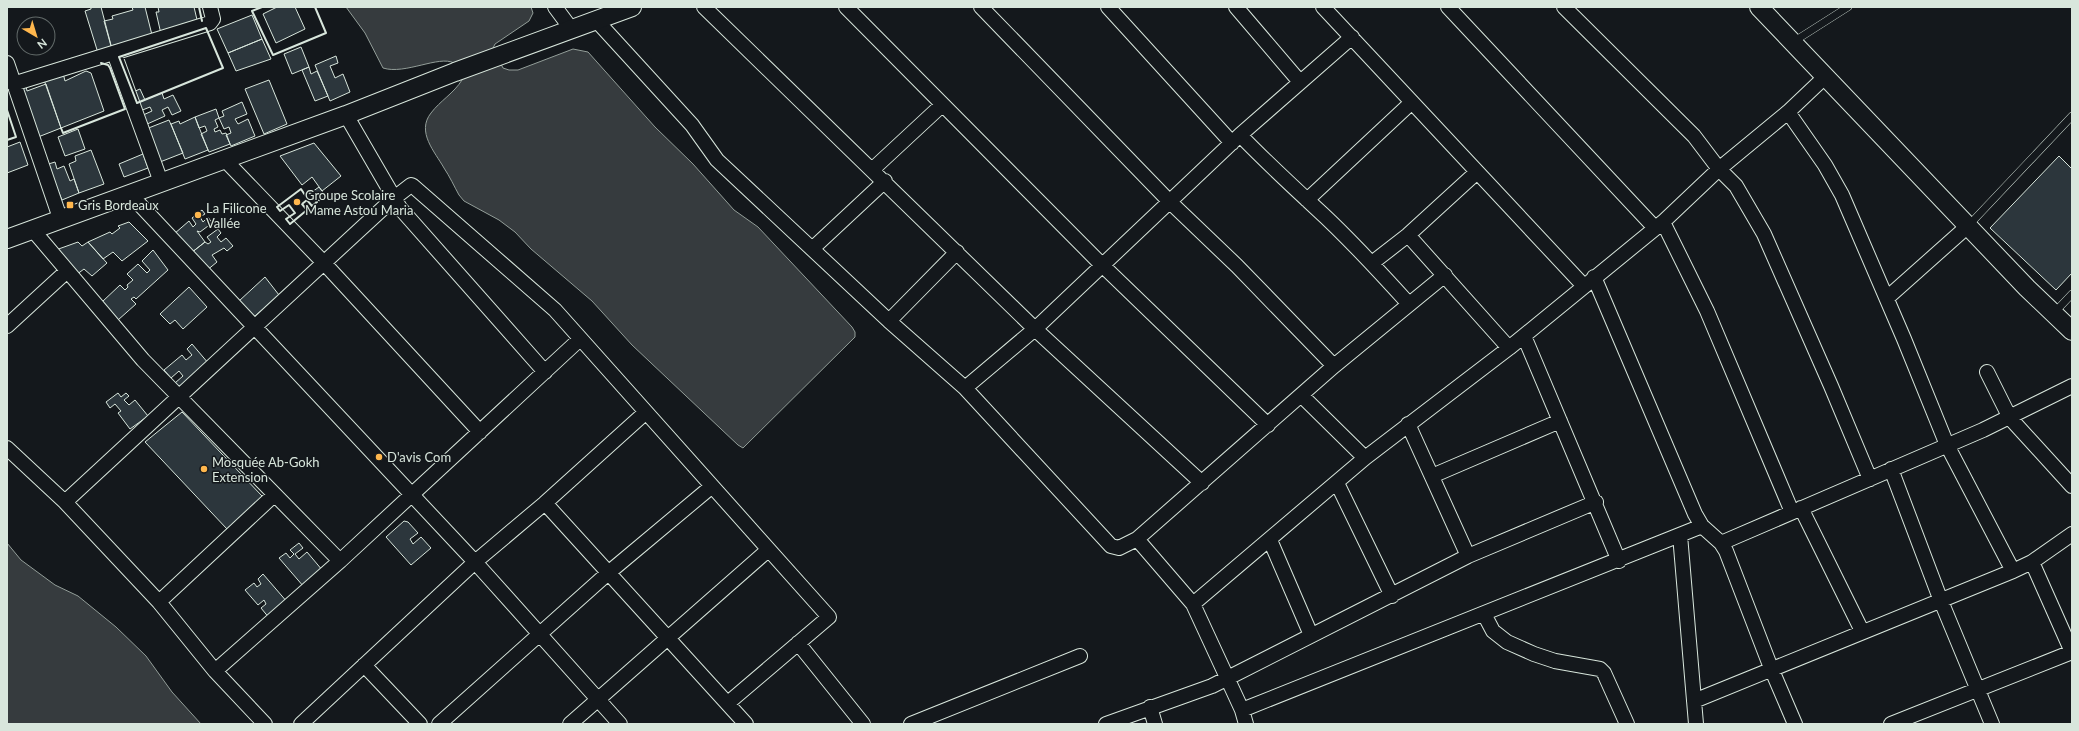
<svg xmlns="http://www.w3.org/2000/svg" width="2079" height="731" font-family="Lato,sans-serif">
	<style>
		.water { fill: #363b3e; stroke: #939e99 }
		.building { fill: #2c363c; stroke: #d8e6dc }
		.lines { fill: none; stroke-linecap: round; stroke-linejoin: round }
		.service-casing { stroke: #d8e6dc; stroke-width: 8 }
		.minor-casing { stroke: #d8e6dc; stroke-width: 16 }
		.tertiary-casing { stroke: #d8e6dc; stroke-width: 20 }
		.service { stroke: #14181c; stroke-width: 7 }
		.minor { stroke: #14181c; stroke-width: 14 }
		.tertiary { stroke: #14181c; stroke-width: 18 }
		.wall { stroke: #d8e6dc; stroke-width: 2 }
		.poi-dot { fill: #ffb74d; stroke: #14181c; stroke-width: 1.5 }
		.labels { text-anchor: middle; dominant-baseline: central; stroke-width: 3; stroke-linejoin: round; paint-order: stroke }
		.poi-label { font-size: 13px; fill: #d8e6dc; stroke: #14181c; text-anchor: start }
	</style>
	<rect width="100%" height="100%" fill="#14181c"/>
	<!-- water -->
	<path class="water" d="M346,7h185l2,6 -4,8 -34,23 -2,4 10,20 6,2h9l55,-21 15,3 67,75 38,37 41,46 24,17 94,100 3,5v5l-112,111 -5,-3 -106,-100 -40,-44 -61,-52 -16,-17 -16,-12 -35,-19 -5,-6c-5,-9 -9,-18 -15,-27 -9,-16 -28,-36 -13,-55 9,-12 23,-20 31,-33l-8,-17c-15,-8 -49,12 -71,5l-18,-35z
		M7,543l14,17 34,25 23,11 38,31 30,29 26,36 29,32h-194z"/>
	<!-- building -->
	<path class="building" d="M91,7h10l11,42 -14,4 -13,-42 6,-2z
		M132,7h13l7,28 -41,11 -7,-25 9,-2 -1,-3 21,-6z
		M158,7h36l4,17 -37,10 -5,-22h3z
		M277,7h18l10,22 -29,14 -13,-29z
		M252,15l10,24 -34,14 -11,-24z
		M262,39l9,20 -35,12 -8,-18z
		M301,47l8,20 -17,7 -8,-20z
		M336,56l2,7 -8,3 5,12 8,-4 7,18 -20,9 -15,-36z
		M309,67l2,7 6,-3 11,25 -13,5 -13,-31z
		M86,71l5,2 13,38 -43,17 -17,-48 19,-7 2,8z
		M269,80l18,44 -23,10 -19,-45z
		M46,84l15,44 -28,11 -17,-50 10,-3 1,5z
		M140,89l5,11 -8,3 -4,-11z
		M162,93l2,6 9,-4 8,16 -9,4 -4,-8 -6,3 3,6 -20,9 -4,-9 11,-5 -2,-4 -10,4 -3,-8z
		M242,102l5,12 -12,5 3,5 10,-5 7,17 -24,10 -5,-11 5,-2 -2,-6 -5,2 -5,-11 5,-2 -2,-5z
		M216,109l3,9 -4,2 3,7 -4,2 1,3 5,-2 2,4 4,-1 4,11 -21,8 -8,-18 6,-3 -2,-5 -6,2 -4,-11z
		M195,117l13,33 -23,9 -14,-35 8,-3 1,3z
		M169,120l14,33 -23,9 -14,-33z
		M78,129l7,20 -20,7 -7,-19z
		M20,142l8,23 -21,8v-26z
		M314,143l27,33 -19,15 -10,-14 -10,8 -22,-29z
		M91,150l13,34 -25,9 -10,-29 7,-3 -1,-5z
		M143,154l5,14 -24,9 -5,-13z
		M2059,156l13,13v104l-16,17 -66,-62z
		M55,162l2,7 7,-3 6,15 4,-2 5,14 -17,7 -5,-12 -15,-22z
		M319,187l7,9 -7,5 -7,-9z
		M202,210l3,4 -5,3 3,5 5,-5 4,6 -12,9 -3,-1 8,11 -14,11 -17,-19 15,-13 4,6 3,-3 -4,-6z
		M129,222l19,19 -26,20 -9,-9 -10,7 -15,-17 22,-10 2,2 8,-6 -2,-2z
		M218,229l3,4 -4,4 4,5 5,-4 7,8 -6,5 -3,-3 -12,7 5,7 -11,9 -15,-18 14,-11 3,2 3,-2 -4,-5z
		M78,242l4,4 6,-4 19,21 -15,13 -8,-7 -8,6 -23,-24z
		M153,250l15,20 -32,29 -2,-2 -3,2 5,5 -18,16 -16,-18 18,-17 5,5 3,-3 -1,-2 6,-5 -6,-6 11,-10 9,9 3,-3 -8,-9z
		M265,277l14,18 -25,22 -15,-16z
		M189,287l18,20 -24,22 -8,-9 -5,4 -10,-10z
		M192,344l17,20 -29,25 -5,-6 8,-7 -4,-5 -8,7 -7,-8 18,-15 4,5 6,-5 -5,-6z
		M118,393l3,4 5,-4 3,3 -5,4 5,5 6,-5 13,16 -18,13 -12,-16 3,-2 -6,-7 -5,4 -4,-6z
		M182,412l80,84 -14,18 -21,15 -82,-87z
		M404,521l4,1 10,11 -8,6 3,5 8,-7 10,11 -20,17 -25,-28z
		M299,543l4,5 -8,6 4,5 8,-7 16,19 -19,16 -25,-29 7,-5 4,5 4,-4 -4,-4z
		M263,574l25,29 -18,16 -9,-11 5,-4 -2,-4 -6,5 -13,-15 9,-7 3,4 4,-3 -3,-5z"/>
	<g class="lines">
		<defs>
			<path id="service" d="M1793,42l55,-35
				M1969,225l103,-109
				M2054,313l18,-19"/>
			<path id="minor" d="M555,7l17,23
				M704,7l331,322 167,154
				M846,7l255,257 167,161
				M981,7l188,194 68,65 97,100
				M1108,7l124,136
				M1236,7l64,75
				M1323,7l260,278
				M1448,7l207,221
				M1564,7l130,129 25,33 17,17 28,48 67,152 39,93
				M596,20l96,105 25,35 172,161 76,67 146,158 8,2 18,-9 197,-173 111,-91
				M114,53l47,129
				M7,63l53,155
				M13,84l197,-61 3,-4 -3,-12
				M1788,112l37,53 17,30 62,144 43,106 66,126
				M346,115l54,93 145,164
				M1240,135c25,26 51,50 77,74 32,29 62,62 91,94
				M225,160l99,103 156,169
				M873,169l69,-64
				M129,193l346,369 145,162
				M1307,200l105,-98
				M1663,222l44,89 85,201
				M32,229l111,131 197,201
				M1408,235l101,113
				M812,249l73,-68
				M1372,263l36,-28 69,-63
				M1594,277l101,237 7,12
				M1887,298l82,-73
				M889,321l68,-69
				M7,326l60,-55
				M1524,336l95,225
				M1987,372l23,46 62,68
				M965,388l70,-59 205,-194 112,-98
				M1301,395l64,63
				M1408,424l60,132
				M7,448l58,54 94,100 56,69 50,53
				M1891,469l50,132 51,123
				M1432,476l128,-55
				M1337,483l55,113
				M65,502l328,-303 18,-14 2,1 142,124 274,307 -101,86
				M545,503l201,221
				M1801,508l61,123
				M1680,535l16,189
				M1137,539l56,65 49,106 4,14
				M1270,540l41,95
				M1721,543l262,-113 89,-44
				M159,602l115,-107
				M1193,604l172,-146 144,-110 154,-126 56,-53 69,-57 38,-36
				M1484,614l9,17 14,11 27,12 21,7 45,8 4,4 23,51
				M798,643l65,81
				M364,665l56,59
				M215,671l125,-110 240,-222
				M1694,701l319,-130 19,-9 40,-28
				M1150,707l5,17
				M1242,710l460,-184 19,17 5,8 45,117 24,56
				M301,724l174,-162 70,-59 101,-91
				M439,724l168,-150 104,-87
				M570,724l198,-174
				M911,724l169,-68
				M1106,724l106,-38 256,-130 128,-54
				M1891,724l181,-72 -40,-90"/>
			<path id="tertiary" d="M1759,7l268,281 45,43
				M7,239l339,-124 109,-43 177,-65"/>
		</defs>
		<!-- service casing -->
		<use href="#service" class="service-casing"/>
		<!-- minor casing -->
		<use href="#minor" class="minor-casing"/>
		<!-- tertiary casing -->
		<use href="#tertiary" class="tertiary-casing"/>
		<!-- service -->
		<use href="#service" class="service"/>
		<!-- minor -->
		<use href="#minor" class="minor"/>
		<!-- tertiary -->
		<use href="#tertiary" class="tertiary"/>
		<!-- wall -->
		<path class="wall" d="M199,7l3,14
			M262,7l-10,4 21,44 53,-22 -11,-26
			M206,28l17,40 -86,35 -18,-46z
			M7,110l9,27 -9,3
			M61,128l2,5 62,-24 -15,-41 -2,-3 -7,-2
			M301,189l4,6 4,-3 8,10 -5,4 -5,-6 -5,4 5,6 -17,14 -4,-5 9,-6 -6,-8 -9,6 -3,-4z"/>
	</g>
	<!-- markers -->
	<g class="poi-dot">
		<circle cx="297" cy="202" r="4"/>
		<rect x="66" y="201" width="8" height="8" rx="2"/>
		<circle cx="198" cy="215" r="4"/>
		<circle cx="379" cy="457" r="4"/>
		<circle cx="204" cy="469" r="4"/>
	</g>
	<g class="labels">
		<!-- poi labels -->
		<g class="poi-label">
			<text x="305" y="195">Groupe Scolaire<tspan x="305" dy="15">Mame Astou Maria</tspan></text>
			<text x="78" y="205">Gris Bordeaux</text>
			<text x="206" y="208">La Filicone<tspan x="206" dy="15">Vallée</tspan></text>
			<text x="387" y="457">D'avis Com</text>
			<text x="212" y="462">Mosquée Ab-Gokh<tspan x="212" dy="15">Extension</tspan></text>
		</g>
	</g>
	<!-- border -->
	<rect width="2079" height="731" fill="none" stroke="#d8e6dc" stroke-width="16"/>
	<!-- north arrow -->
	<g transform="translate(36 36) rotate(142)"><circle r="19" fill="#14181c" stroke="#626a69"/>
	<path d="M0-3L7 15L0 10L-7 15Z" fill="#ffb74d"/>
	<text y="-6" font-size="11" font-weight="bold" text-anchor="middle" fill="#d8e6dc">N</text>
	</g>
</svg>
